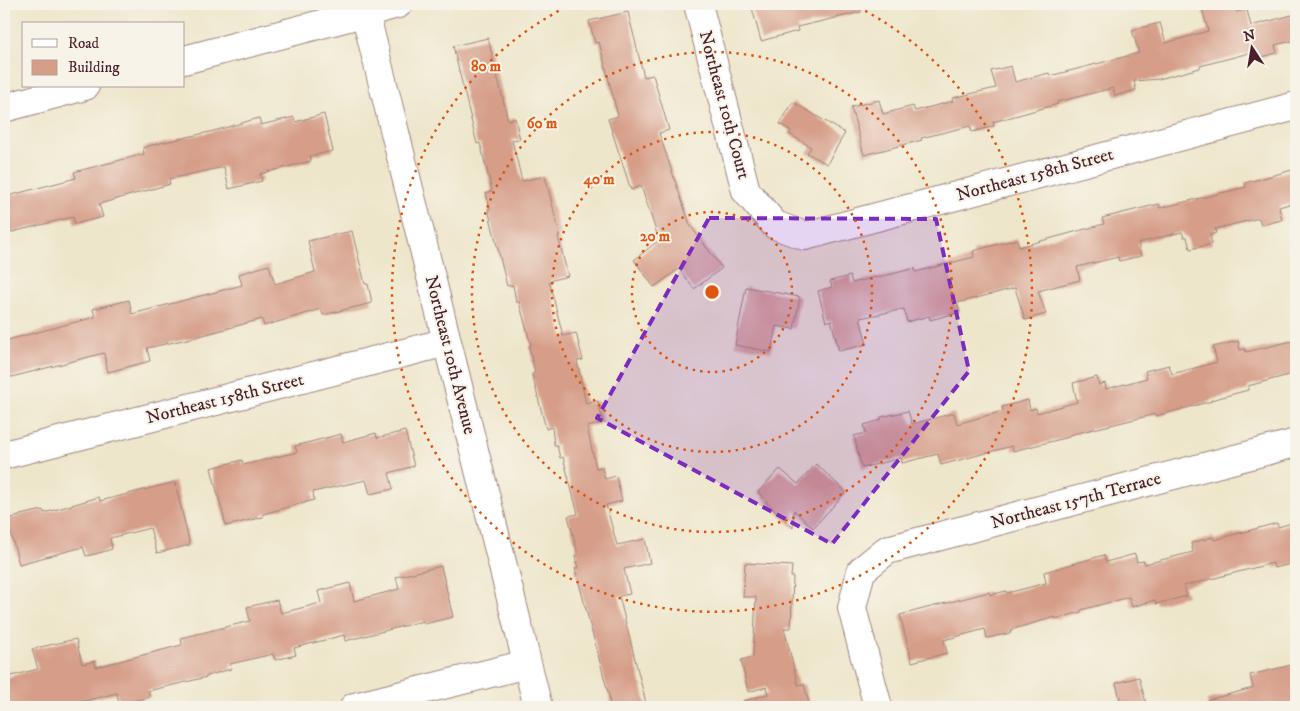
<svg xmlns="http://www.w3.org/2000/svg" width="1300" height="711" font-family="'IM FELL DW Pica',serif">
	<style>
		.building { fill: #d69e89 }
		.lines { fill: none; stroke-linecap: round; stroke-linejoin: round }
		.minor-casing { stroke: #9c827b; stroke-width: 30 }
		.minor { stroke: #fff; stroke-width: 28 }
		.marked { fill: #7b2cbf; fill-opacity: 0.2; stroke: #7b2cbf; stroke-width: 4; stroke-dasharray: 10 6; stroke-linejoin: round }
		.ring { fill: none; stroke: #e0560e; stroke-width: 2.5; stroke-dasharray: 2.5 5 }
		.labels { text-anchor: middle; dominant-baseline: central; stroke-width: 4; stroke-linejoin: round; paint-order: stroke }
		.street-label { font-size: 18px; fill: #4a1f2b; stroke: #f7f3e8 }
		.centre { fill: #e0560e; stroke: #f7f3e8; stroke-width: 2.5 }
		.ring-label { font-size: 15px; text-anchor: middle; font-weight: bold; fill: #e0560e; stroke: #f7f3e8; stroke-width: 4; stroke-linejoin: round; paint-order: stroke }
	</style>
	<rect width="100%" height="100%" fill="#f7f3e8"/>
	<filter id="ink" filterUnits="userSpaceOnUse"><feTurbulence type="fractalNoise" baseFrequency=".02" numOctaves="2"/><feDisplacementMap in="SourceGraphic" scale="10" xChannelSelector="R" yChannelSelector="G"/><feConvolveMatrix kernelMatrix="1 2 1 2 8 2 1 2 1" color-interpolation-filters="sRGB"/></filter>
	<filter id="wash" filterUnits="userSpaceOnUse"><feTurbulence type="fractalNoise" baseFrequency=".0096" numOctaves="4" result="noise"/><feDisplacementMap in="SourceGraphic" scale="20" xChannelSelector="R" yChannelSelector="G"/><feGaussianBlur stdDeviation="1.12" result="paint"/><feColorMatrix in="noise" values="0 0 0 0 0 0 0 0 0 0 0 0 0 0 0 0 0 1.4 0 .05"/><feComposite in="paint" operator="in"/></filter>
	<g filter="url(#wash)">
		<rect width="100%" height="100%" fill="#eee6cb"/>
		<g id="blocks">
			<!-- building -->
			<path class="building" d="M751,4h109l1,8 -64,15 1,4 -37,10z
				M1201,4h33l2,8 11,-2 4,16 45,-12v26l-21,5 2,8 -22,6 -2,-7 -53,14v2l-41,11 -25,2 2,9 -21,6 -2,-8 -56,14 1,2 -65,18 1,4 -22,6 -2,-6 -49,12 1,2 -58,15 -13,-48 28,-7 4,14 30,-8 2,5 38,-10 -1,-3 44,-10 -5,-17 20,-5 4,16 34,-9 1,3 89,-23 -7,-23 28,-7 6,20 42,-12z
				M628,12l16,65 9,-2 16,55 -10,3 31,92 32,43 -28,21 -15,-20 -25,18 -20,-27 25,-20 -18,-54 -10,4 -23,-71 10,-3 -19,-74 -4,1 -6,-22z
				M488,38l20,82 7,-2 5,21 -8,1 10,41 23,-5 15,59 -2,1 10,40 -19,5 14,55 13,-3 7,27 -6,1 9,43 12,-3 5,22 -16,4 9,41 6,-1 3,12 11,-3 6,25 -16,4 11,40 28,-6 5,24 -26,6 6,25 -11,2 28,111h-37l-1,-11 -34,-128h3l-3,-12 3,-1 -10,-39 10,-2 -15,-57 -3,1 -3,-13h-3l-2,-18 -6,2 -14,-55 3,-1 -6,-27 2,-1 -12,-43h-3l-3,-17 -6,1 -19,-77h2l-4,-16 6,-2 -12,-48 -3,1 -24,-98z
				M793,102l52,31 -18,31 -20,-11 4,-6 -22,-13 2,-3 -11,-7z
				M324,114l9,37 -23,5 1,5 -51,13 2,7 -33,8 -5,-22 -55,12 1,5 -71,20 4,13 -28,7 -2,-7 -69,17v-37l72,-19 -2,-6 70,-18 -1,-6 9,-3 62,-14 45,-13 2,7 33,-8 1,5z
				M1296,169v33l-17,5 3,13 -21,5 -2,-7 -44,11 1,4 -6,2 2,9 -22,5 -3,-12h-3l-2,-5 -44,11 3,13 -22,5 -1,-4 -41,10 3,13 -42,11 8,23 -21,6 -10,-32 -58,15 3,9 -30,8 -1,-4 -22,6 -3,-13 -44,9 7,26 -28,7 -8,-31 -5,2 -8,-31 14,-4 -2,-6 20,-5 2,7 24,-6v1l39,-10v4l59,-15 -1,-6 44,-12 2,8 85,-23 -2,-6 57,-14 1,4 86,-21 -1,-4z
				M352,231l13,53h3l4,19 -49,12 -2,-6 -57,17 -2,-7 -70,19 -45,10 3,13 -42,11 -4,-19 -100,26v-38l91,-24 -2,-8 36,-9 3,14 110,-29 -3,-11 30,-9 6,19 40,-12 -7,-31z
				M746,287l54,10 -6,32 -18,-3 -5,26 -36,-7z
				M1296,340v33l-48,13v4l-37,10 1,1 -56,15v-2l-87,21v2l-56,14 -1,-5 -71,19 -3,-11 -36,9 -1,-5 -39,10 -8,-32 12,-3 -2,-8 17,-5v-3l27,-6 4,13 42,-11 3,11 46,-13 -1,-4 26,-7 2,10 6,-2 1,5 40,-11 -4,-19 24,-6 2,8 6,-2 1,6 41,-11 -2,-7 24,-6 3,9 45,-12 -4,-15 25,-6 2,9 5,-1 1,3z
				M405,431l9,35 -25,7 4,16 -23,5 -4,-14 -53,12 1,8 -51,14v3l-37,9 -15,-58 31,-8 1,5 54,-13 -2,-6 46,-12 2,8 33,-9 1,5z
				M816,464l30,28 -33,36 -19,-18 -1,18 -27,-26 1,-1 -9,-9 22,-23 18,15z
				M175,482l15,63 -33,8 -7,-25 -40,10 2,11 -13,4 -13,3 -3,-9 -64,17 -12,-45 13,-3v-1l23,-5 1,3 55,-16 1,4z
				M1296,522v41l-22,5 -1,-5 -89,23 3,10 -31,8 -1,-4 -23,7 -3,-10 -48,13v2l-25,7 -1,-2 -45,13 1,3 -24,5 -2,-9 -41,11 3,13 -35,9 -12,-47 89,-23 1,3 16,-4 1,2 39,-10 -2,-11 60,-17 2,7 29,-8 2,8 7,-1 1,3 48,-12 -2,-9 22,-6 1,3 63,-17 1,4z
				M745,563l47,3 -1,11h2l-2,51h-7l14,57 6,-1 6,23h-66l-1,-6 25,-7 -2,-7 -18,5 -7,-32 12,-3 3,-60h-13z
				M441,566l12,51 -29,7 -1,-3 -78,20 -1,-6 -50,13 2,7 -21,5 -2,-6 -43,10 1,5 -24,7v1l-59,14 2,6 -31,7 -2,-11 -41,10v4h-72v-29l34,-9 -6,-20 44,-10 6,25 13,-3 1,6 86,-22 -1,-7 69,-17 -3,-14 30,-7 4,13 40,-10 -3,-12 32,-8 4,18 45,-12 -3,-12z
				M1296,664v43h-88l-1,-7 46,-12 -3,-13z
				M1139,677l8,30h-25l-6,-24z"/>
		</g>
	</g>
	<g filter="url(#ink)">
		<use href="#blocks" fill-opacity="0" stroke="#9c827b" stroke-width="1"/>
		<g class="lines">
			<defs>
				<path id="minor" d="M363,4l175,703
					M698,4l48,187 29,34 30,11 491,-130
					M184,60l214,-56
					M4,108l81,-22
					M4,455l443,-113
					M354,707l173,-43
					M878,707l-26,-99 9,-37 26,-21 409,-107"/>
			</defs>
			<!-- minor casing -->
			<use href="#minor" class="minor-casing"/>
			<!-- minor -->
			<use href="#minor" class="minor"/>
		</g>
	</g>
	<!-- marked area -->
	<path class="marked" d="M709,218l227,1 33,152 -137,173 -235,-126z"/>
	<!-- distance rings -->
	<g class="ring">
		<circle cx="712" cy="292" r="80"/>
		<circle cx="712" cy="292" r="160"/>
		<circle cx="712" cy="292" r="240"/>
		<path d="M852 4A320 320 0 1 1 572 4"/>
	</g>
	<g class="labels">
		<!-- street labels -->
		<g class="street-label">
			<text transform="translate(724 105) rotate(75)">Northeast 10th Court</text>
			<text transform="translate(1035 175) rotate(-15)">Northeast 158th Street</text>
			<text transform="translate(450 355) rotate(76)">Northeast 10th Avenue</text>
			<text transform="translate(225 399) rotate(-14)">Northeast 158th Street</text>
			<text transform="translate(1076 501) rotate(-15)">Northeast 157th Terrace</text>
		</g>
	</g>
	<circle cx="712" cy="292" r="8" class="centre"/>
	<g class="ring-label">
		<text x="486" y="71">80 m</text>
		<text x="542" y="128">60 m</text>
		<text x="599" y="184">40 m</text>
		<text x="655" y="241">20 m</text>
	</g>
	<!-- margin -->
	<rect width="1300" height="711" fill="none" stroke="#f7f3e8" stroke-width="20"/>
	<!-- legend -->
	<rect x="22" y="22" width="162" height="65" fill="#f7f3e8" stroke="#b29e9c"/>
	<rect x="32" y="39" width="25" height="8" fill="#ffffff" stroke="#b29e9c"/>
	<text x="68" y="48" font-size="15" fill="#4a1f2b">Road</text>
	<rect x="32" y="60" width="25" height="15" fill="#d69e89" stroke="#b29e9c"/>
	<text x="68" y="72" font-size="15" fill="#4a1f2b">Building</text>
	<!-- north arrow -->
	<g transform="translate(1252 48) rotate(348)" stroke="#f7f3e8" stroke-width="4" paint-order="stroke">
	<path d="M0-4L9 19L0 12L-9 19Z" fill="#4a1f2b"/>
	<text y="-8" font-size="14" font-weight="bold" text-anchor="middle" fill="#4a1f2b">N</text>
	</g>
</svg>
